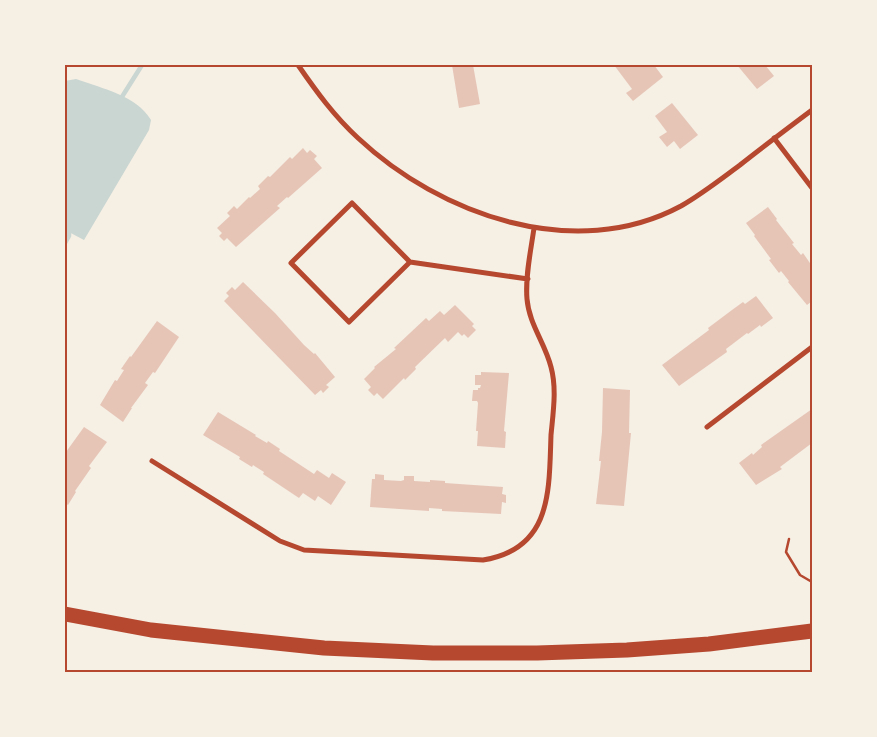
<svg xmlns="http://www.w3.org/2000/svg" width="877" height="737" font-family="Georgia,serif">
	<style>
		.water { fill: #c9d6d2 }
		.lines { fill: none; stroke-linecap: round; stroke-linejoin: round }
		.stream { stroke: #c9d6d2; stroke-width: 4.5 }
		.building { fill: #e6c5b7 }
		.path { stroke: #b5482f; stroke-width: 2.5 }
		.minor { stroke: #b5482f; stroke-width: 5 }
		.motorway { stroke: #b5482f; stroke-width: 15 }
		.neatline { fill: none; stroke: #b5482f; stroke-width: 2 }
	</style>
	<rect width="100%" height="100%" fill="#f6efe4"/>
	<!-- water -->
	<path class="water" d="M76,79c27,10 60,16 75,41l-2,10 -65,110 -19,-10v-149z"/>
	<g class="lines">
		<!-- stream -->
		<path class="stream" d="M120,100l22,-35
			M65,220l4,4v12l-4,7"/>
	</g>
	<!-- building -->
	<path class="building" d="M452,65h21l7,39 -21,4z
		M614,65h40l9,12 -30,24 -7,-8 6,-4z
		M737,65h28l9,11 -17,13z
		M672,103l26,32 -18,14 -6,-8 -7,6 -8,-10 8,-5 -12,-16z
		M303,148l4,5 3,-3 7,6 -3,3 8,9 -34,30 -1,-1 -10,9 3,2 -44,39 -9,-9 -3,3 -5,-5 3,-3 -5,-5 13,-12 -3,-3 7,-7 3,3 12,-12 1,1 10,-9 -2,-3 10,-10 2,1 20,-20 2,2z
		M768,207l9,12 -1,1 18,23 -2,1 9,11 2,-2 9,13v35l-5,4 -19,-23 1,-1 -8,-10 -2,2 -10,-13 2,-1 -17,-23 1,-1 -9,-12z
		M243,282l32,31 29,32 10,9 1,-1 20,24 -9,8 3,2 -6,6 -2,-3 -6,5 -91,-94 5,-5 -3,-3 6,-6 3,3z
		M756,296l17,22 -12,9 -1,-2 -12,9 -1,-1 -21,16 1,3 -48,34 -17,-21 47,-35 -1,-2 24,-18 11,-8 2,2z
		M455,305l19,19 -2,2 4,4 -8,8 -4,-4 -2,2 -4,-4 -10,10 -3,-4 -30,29 1,2 -11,11 -1,-2 -21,21 -6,-6 -3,3 -6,-6 3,-3 -7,-8 11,-11 -1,-1 22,-18 -2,-1 32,-30 3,3 11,-10 4,4z
		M157,321l22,16 -24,36 -2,-1 -8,11 3,2 -17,23h1l-9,14 -23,-17 15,-25 2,1 7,-11 -3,-1 9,-13 1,1z
		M481,372l28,1 -5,58 2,1 -1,16 -28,-2 1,-15h-2l2,-28 -1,-2h-5l1,-11h5v-2h2l1,-3h-6v-10h6z
		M603,388l27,2 -1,43h2l-7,73 -28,-2 5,-43h-2l3,-29z
		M812,409v34l-32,24 2,2 -26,16 -17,-22 13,-10 1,2 9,-8 -1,-2z
		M218,412l38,23 -1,1 12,7 1,-2 12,8 -1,2 35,23 3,-4 12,8 3,-5 14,9 -15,23 -13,-9 -3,5 -12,-8 -4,5 -36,-24 1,-2 -11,-7 -1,2 -13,-8 1,-2 -37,-22z
		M84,427l23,15 -18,24 2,2 -16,23 1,1 -8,13 -3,-2v-47l2,-4h-1z
		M375,474l9,1v5l17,1 3,-1v-4h10v5l16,1v-2l15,1v2l14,1 44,3 -1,7 4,1v8l-4,-1 -1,12 -59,-3v-2l-13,-1v3l-59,-4 2,-28h3z"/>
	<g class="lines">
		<!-- path -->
		<path class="path" d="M789,539l-3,13 14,23 12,7"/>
		<!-- minor -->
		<path class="minor" d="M298,65c18,26 36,51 60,73 82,77 217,125 323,68 21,-12 40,-27 59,-41 24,-19 48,-37 72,-55
			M774,138l38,50
			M410,262l-58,-59 -61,60 58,59 61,-60 118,17
			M707,427l105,-80
			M152,461l128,80 24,9 179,10c69,-11 66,-69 68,-125 2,-22 6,-46 0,-68 -6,-24 -22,-43 -24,-68 -2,-23 4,-49 7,-71"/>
		<!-- motorway -->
		<path class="motorway" d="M65,614l86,16 173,18 109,5h104l90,-3 82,-6 103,-13"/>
	</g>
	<!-- border -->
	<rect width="877" height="737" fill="none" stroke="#f6efe4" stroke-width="132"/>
	<rect x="66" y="66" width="745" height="605" class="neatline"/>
</svg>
